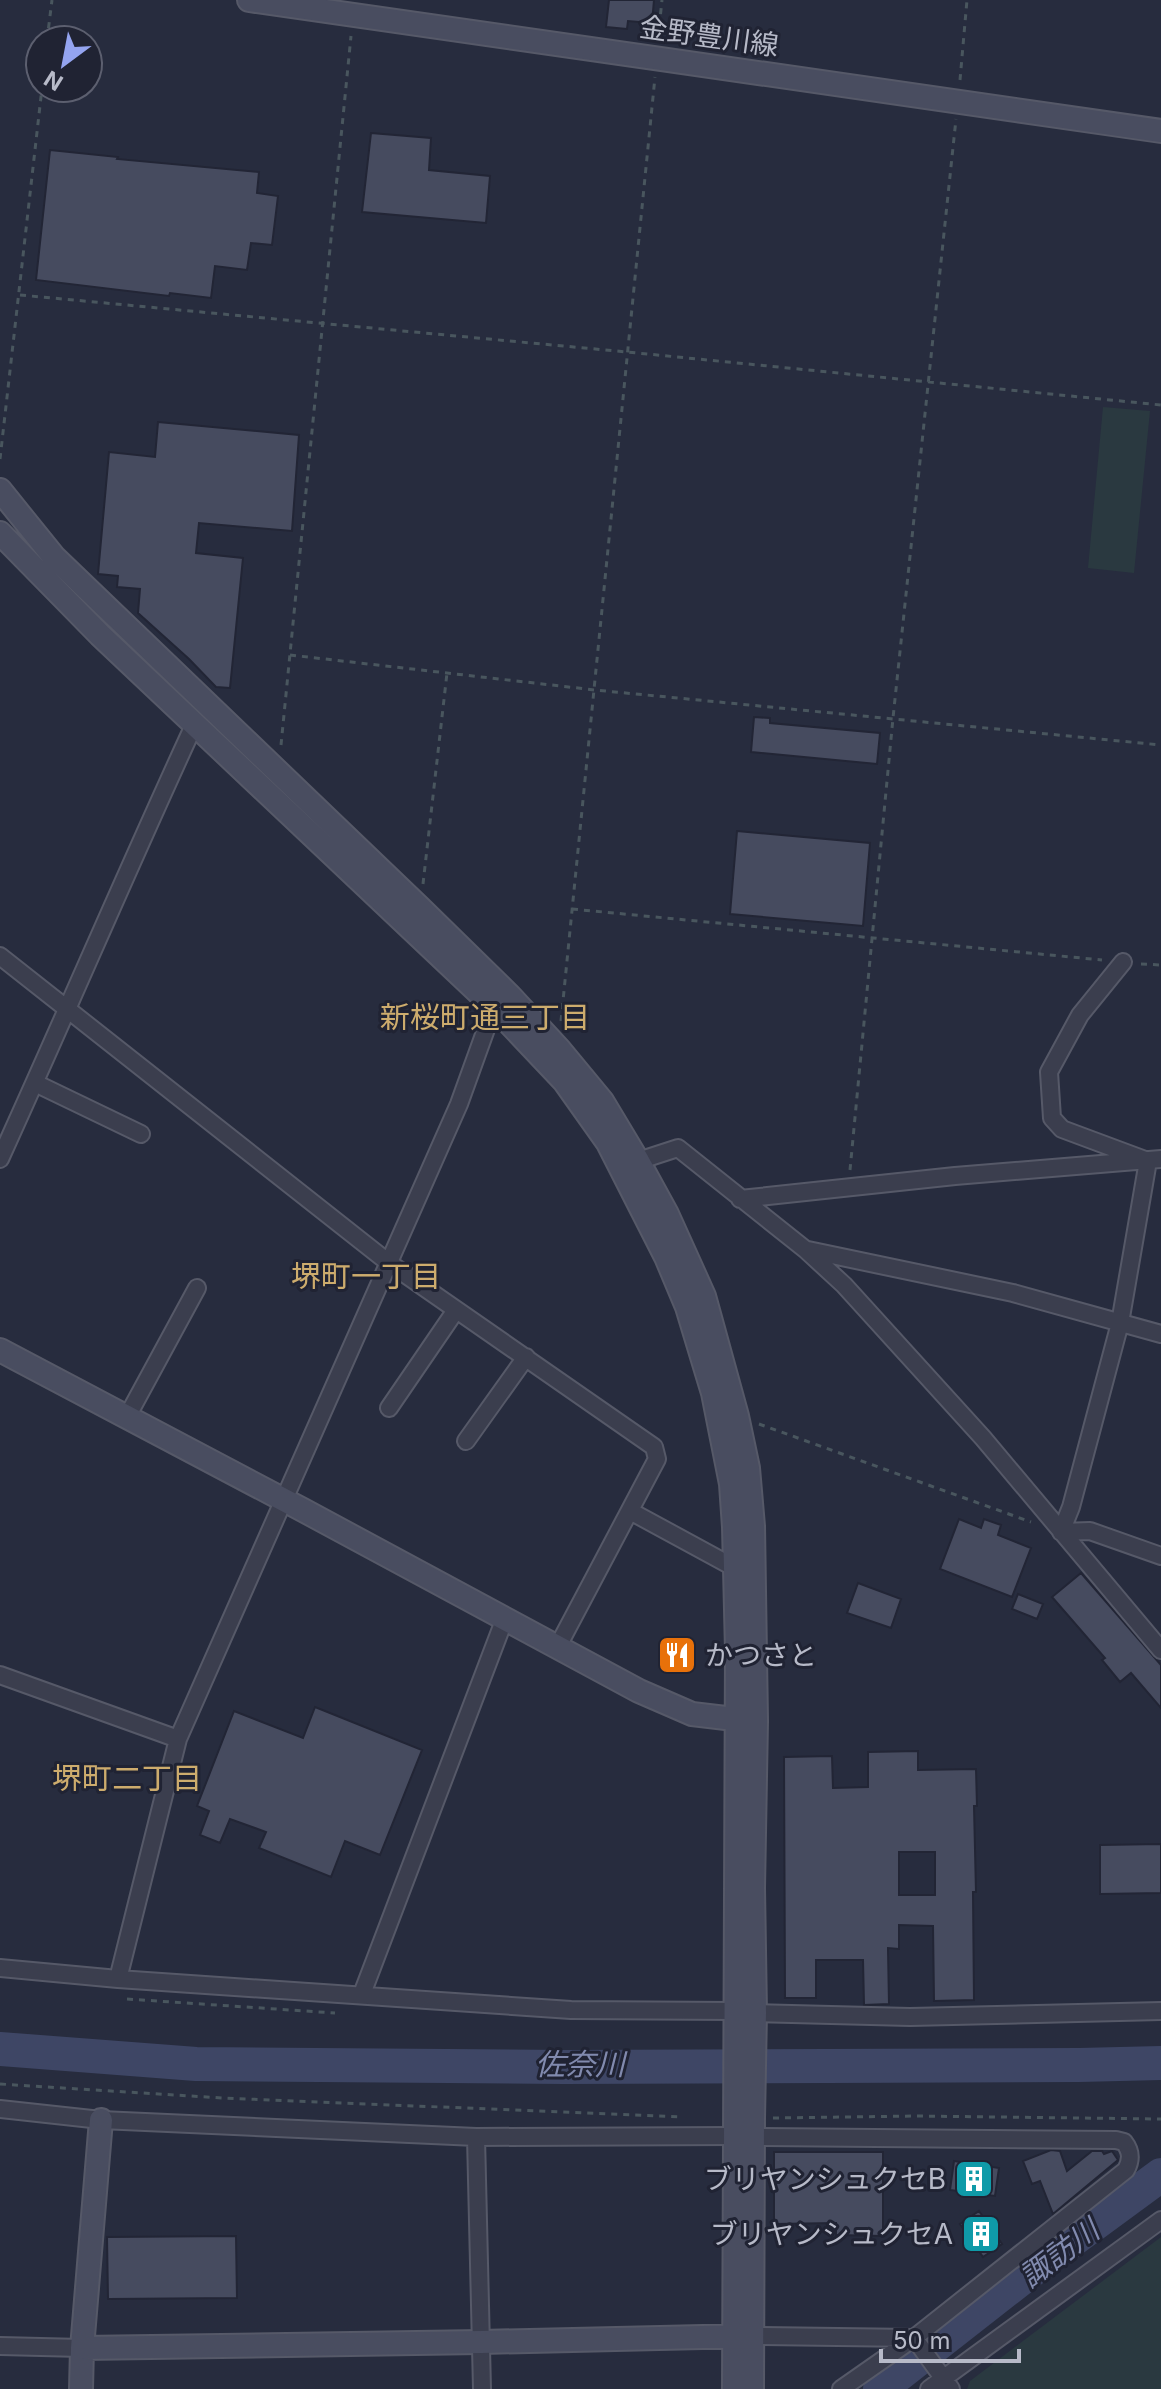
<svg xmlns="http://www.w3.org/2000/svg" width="1161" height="2389" font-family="Inter,'Noto Sans JP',sans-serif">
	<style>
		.green { fill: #2a3940 }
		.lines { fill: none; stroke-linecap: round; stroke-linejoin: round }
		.river { stroke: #3e4665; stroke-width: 34 }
		.building { fill: #464b5f; stroke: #222535; stroke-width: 2; fill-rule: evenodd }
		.street-casing { stroke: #565968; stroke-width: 20 }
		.secondary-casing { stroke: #565968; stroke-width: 26 }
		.path { stroke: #49565e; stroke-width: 3; stroke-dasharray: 6 6; stroke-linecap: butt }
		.street { stroke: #3b3e4e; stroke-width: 16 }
		.secondary { stroke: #494d60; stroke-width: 22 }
		.labels { text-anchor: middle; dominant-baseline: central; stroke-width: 6; stroke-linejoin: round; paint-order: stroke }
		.street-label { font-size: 28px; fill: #b7bac8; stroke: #202333 }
		.poi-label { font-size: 28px; fill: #b7bac8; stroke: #202333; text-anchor: end }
		.neighbourhood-label { font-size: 30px; fill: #cdac6d; stroke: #202333 }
		.water-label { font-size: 30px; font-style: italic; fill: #818aae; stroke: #202333 }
	</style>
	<rect width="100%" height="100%" fill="#272c3e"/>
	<!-- green -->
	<path class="green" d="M1103,407l47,4 -16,162 -46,-5z
		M1161,2237v152h-194l3,-8z"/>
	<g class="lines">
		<!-- river -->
		<path class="river" d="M0,2049l196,15 368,3 515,-2 82,-2
			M880,2389l161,-126 120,-88"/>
	</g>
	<!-- building -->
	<path class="building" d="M609,0h45l-2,23 -24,-2 -1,8 -21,-2z
		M371,133l60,5 -2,32 61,6 -4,47 -124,-11z
		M50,150l68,7 -1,2 142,13 -2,21 21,3 -6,49 -21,-2 -4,27 -32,-4 -4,32 -41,-5 -1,3 -133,-16z
		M158,422l141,13 -7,96 -93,-8 -3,30 47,5 -13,130 -14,-1 -27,-28 -51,-46 2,-24 -23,-2 1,-11 -20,-2 11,-122 46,5z
		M754,717l16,1v5l110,10 -3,31 -126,-12z
		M737,831l133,12 -7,83 -133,-12z
		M959,1519l22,9 3,-9 17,6 -3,10 33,13 -19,49 -72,-28z
		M1081,1573l80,92v43l-30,-35 -11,9 -18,-22 3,-2 -53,-61z
		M858,1583l43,16 -10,29 -44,-15z
		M1018,1594l25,10 -6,15 -25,-10z
		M315,1707l107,43 -42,105 -35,-14 -14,36 -72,-29 7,-16 -36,-13 -10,24 -20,-8 9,-24 -12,-5 37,-95 69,27z
		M918,1751v19l58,-1 1,37h-3l2,86h-3l1,108 -40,1 -1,-75 -34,-1v24l-11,-1 1,56 -25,1 -1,-45h-47v38h-31l-1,-241 48,-1 1,32 35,-1v-35zM899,1852h36v43h-36z
		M1161,1844v49l-61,1v-49z
		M1051,2150l9,1 7,20 25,-20h10l2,3 8,-3 6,9 -65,54 -13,-33 -8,3 -9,-23z
		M774,2152h109v84l-47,-1v-12l-62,1z
		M954,2161l45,7 -4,28 -45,-6z
		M979,2211l23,33 -19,13 -23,-33z
		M236,2236l1,62 -129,1 -1,-62z"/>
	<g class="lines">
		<defs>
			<path id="street" d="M0,956l389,307 265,184 3,12 -99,187
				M35,1083l106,51
				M0,1159c66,-145 128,-291 195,-436
				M638,1161l40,-13 128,102 38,35 139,153 178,212
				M740,1199l215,-23 206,-17
				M808,1250l205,43 148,41
				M389,1408l67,-98
				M127,1417l70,-129
				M466,1441l60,-84
				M630,1511l105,57
				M1061,1532l10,-25 49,-184 28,-162 -86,-32 -10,-11 -3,-46 31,-57 43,-53
				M1061,1532l29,-1 71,25
				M0,1675l178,64
				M0,1968l118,11 453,31 163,1
				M118,1979l60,-240 281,-635 35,-97
				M362,1994l143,-376
				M755,2013l155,4 251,-6
				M0,2109l101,11 375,17 259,-1
				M476,2137l6,252
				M753,2137l363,3 8,2c7,9 8,17 2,28l-212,168 -73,51
				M752,2336l162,2 37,51
				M0,2346l82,2
				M929,2389l232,-169"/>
			<path id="secondary" d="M249,0c304,45 608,85 912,131
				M0,490l54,67 366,351 90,88 49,53 43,52 36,60 29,53 37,82 33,120 11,52 5,58 3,195 -3,167 2,125 -2,105 -1,271
				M0,533l100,102 394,372 70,74 44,62 58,114 21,50 26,86 18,91 3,43 3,124 -3,738
				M0,1350l303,160 336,181 53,23 59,7
				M82,2348l399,-6 265,-6
				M81,2389l1,-41 19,-228"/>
		</defs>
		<!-- street casing -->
		<use href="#street" class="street-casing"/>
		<!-- secondary casing -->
		<use href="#secondary" class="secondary-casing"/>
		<!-- path -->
		<path class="path" d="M658,38l4,-38
			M47,40l5,-40
			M960,80l7,-80
			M20,295l607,57 534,53
			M0,459l42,-371
			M290,655l305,35 566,55
			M281,745l70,-709
			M423,884l24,-211
			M572,909l530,51
			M1141,964l20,1
			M561,1021l94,-944
			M850,1170l43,-452 63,-599
			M759,1424l272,98
			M127,1999l208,14
			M0,2084l223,14 459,19
			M773,2118l142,-2 246,3"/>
		<!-- street -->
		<use href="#street" class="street"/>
		<!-- secondary -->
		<use href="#secondary" class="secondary"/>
	</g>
	<!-- icons -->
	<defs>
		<symbol id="restaurant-square" viewBox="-11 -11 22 22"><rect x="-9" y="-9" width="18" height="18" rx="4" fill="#e8710a" stroke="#202333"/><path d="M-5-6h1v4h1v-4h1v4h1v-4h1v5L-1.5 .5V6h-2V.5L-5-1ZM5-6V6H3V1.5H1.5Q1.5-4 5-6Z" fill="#fff"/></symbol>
		<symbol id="building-square" viewBox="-11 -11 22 22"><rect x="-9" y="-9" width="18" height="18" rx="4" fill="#0f9aa8" stroke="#202333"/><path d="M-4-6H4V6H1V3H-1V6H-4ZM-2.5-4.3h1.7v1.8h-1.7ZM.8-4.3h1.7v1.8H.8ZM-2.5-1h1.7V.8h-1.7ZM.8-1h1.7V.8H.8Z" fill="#fff"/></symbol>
	</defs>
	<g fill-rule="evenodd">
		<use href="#restaurant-square" x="655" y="1633" width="44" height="44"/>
		<use href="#building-square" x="952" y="2157" width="44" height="44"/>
		<use href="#building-square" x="959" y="2212" width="44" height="44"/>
	</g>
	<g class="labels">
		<!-- street labels -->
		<g class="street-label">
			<text transform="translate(709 36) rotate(8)">金野豊川線</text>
		</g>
		<!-- poi labels -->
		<g class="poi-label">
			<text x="705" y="1655" text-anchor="start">かつさと</text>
			<text x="946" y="2179">ブリヤンシュクセB</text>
			<text x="953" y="2234">ブリヤンシュクセA</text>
		</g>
		<!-- neighbourhood labels -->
		<g class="neighbourhood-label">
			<text x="485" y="1017">新桜町通三丁目</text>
			<text x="366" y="1276">堺町一丁目</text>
			<text x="127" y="1778">堺町二丁目</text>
		</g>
		<!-- water labels -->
		<g class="water-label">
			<text x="580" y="2064">佐奈川</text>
			<text transform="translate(1059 2253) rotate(-37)">諏訪川</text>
		</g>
	</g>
	<!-- north arrow -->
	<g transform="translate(64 64) rotate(212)"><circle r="38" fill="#202333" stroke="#5c5f6f" stroke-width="2"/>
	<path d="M0-6L14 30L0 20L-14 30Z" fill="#94a4f0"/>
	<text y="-12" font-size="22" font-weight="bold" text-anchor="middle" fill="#b7bac8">N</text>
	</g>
	<!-- scale -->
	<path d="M881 2349v12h138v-12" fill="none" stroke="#b7bac8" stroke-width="4"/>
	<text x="893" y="2349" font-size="24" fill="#b7bac8" stroke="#202333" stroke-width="6" paint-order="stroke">50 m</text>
</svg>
